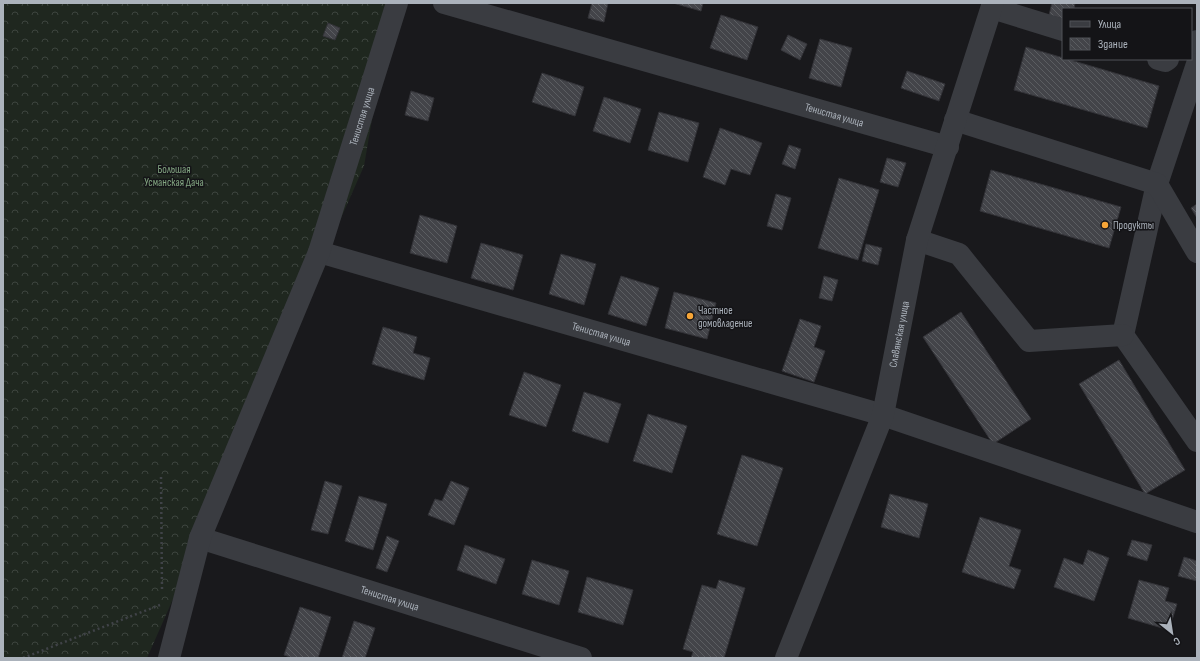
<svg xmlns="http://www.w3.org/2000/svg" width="1200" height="661" font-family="'Sofia Sans Condensed',sans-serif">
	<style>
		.forest { fill: url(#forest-crowns) }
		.building { fill: url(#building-back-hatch); stroke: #333338 }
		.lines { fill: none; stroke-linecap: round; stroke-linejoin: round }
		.path { stroke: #404348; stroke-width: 2.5; stroke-dasharray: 2 3; stroke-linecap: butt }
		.minor { stroke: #3a3c41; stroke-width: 22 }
		.poi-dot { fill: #f6a537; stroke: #141417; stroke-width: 1.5 }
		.labels { text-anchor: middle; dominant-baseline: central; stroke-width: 3; stroke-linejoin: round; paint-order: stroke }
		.street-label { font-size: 11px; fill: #abb2bb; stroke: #141417 }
		.park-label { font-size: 11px; fill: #83a682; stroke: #141417 }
		.poi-label { font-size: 11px; fill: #abb2bb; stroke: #141417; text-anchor: start }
	</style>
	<defs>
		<pattern id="forest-crowns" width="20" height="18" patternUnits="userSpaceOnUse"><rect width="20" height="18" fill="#1f271f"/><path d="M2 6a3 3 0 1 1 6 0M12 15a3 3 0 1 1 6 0" fill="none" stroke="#3d443e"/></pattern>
		<pattern id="building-back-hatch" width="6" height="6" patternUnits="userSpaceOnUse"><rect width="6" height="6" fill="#434449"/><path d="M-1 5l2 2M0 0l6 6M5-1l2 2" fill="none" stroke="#5b5d61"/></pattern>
	</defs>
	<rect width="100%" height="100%" fill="#19191c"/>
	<!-- forest -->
	<path class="forest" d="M3,3h389l-28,163 -217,492h-144z"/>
	<!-- building -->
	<path class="building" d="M592,3h16l-4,19 -16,-4z
		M673,3h30l-2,8z
		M1052,3h23l-1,6h-11v10l-14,-4z
		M721,15l37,12 -11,33 -37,-12z
		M328,23l12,5 -5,12 -12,-4z
		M788,35l19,9 -7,16 -19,-10z
		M820,39l32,9 -11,39 -32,-9z
		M1026,47l133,39 -12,42 -133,-38z
		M907,71l38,13 -6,17 -38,-13z
		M542,73l42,14 -9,29 -43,-14z
		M411,91l23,7 -6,23 -23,-6z
		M604,97l37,12 -11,34 -37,-12z
		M659,112l40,11 -11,39 -40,-12z
		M720,128l42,15 -12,32 -19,-6 -6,16 -22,-8z
		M789,145l12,4 -6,20 -13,-5z
		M887,158l19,5 -8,24 -18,-5z
		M991,170l130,37 -12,41 -129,-37z
		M839,178l40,12 -21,70 -40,-12z
		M776,194l15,4 -9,32 -15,-4z
		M1197,204v14l-6,-10z
		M420,215l37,11 -10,37 -37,-10z
		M481,243l42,12 -10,35 -42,-12z
		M866,244l16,4 -4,17 -16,-4z
		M561,254l35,10 -12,41 -35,-11z
		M621,276l38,12 -13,38 -38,-12z
		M824,276l14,4 -6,21 -13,-3z
		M674,292l42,11 -9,36 -42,-11z
		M961,312l70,107 -38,25 -70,-107z
		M800,319l21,7 -7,21 11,4 -11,31 -32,-11z
		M383,327l34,10 -4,16 17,5 -6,22 -52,-16z
		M1119,360l66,110 -40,24 -66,-110z
		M524,372l37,13 -15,42 -37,-12z
		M584,392l37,12 -13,39 -36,-12z
		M648,414l39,12 -15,47 -39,-12z
		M742,455l41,13 -26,78 -40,-12z
		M325,481l17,5 -14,48 -17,-4z
		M451,481l18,7 -15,37 -26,-10 7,-16 7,2z
		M890,494l38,10 -9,34 -38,-11z
		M359,496l28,8 -14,46 -28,-9z
		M980,517l41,13 -12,36 12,4 -7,19 -52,-17z
		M387,536l12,5 -12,31 -11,-4z
		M1132,540l20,5 -5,16 -20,-6z
		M465,545l40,14 -9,25 -39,-14z
		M1088,550l21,8 -15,43 -40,-14 10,-29 19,7z
		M1184,557l13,4v20l-19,-5z
		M532,560l37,11 -10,34 -37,-11z
		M587,577l46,13 -10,35 -45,-13z
		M719,580l26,8 -21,70h-33l2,-6 -10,-3 19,-64 14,4z
		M1139,580l30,8 -4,13 12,3 -8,26 -41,-12z
		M300,607l31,10 -13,41h-25l-9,-3z
		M354,621l21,7 -10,30h-23z"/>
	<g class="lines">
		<!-- path -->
		<path class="path" d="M161,477l1,112
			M23,658l137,-53"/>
		<!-- minor -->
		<g class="minor">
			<path id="s1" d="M444,3l504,144"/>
			<path d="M992,8l71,22"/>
			<path d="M1191,45l6,-4"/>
			<path d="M1158,59l7,2 3,-2"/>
			<path d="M1197,64l-40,120 -34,151 74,106"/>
			<path d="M955,120l202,64 40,68"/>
			<path d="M917,240l42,14 70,87 94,-6"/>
			<path id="s2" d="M319,252l564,163 314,107"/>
			<path id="s3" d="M200,538l381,120"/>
			<path id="s4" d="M169,658l31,-120 119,-286 78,-249"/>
			<path id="s5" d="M786,658l97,-243 34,-175 76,-237"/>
		</g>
	</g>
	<!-- markers -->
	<g class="poi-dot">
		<circle cx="1105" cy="225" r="4"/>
		<circle cx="690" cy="316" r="4"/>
	</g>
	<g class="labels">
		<!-- street labels -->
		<g class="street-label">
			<text stroke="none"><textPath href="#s1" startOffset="406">Тенистая улица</textPath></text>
			<text stroke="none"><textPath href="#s4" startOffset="576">Тенистая улица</textPath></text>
			<text stroke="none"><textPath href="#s2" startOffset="294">Тенистая улица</textPath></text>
			<text stroke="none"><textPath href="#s5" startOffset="344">Славянская улица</textPath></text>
			<text stroke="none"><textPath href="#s3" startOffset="199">Тенистая улица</textPath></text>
		</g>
		<!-- park labels -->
		<g class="park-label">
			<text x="174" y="169">Большая<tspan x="174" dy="13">Усманская Дача</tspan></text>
		</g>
		<!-- poi labels -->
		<g class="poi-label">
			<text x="1113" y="225">Продукты</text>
			<text x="698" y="310">Частное<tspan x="698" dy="13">домовладение</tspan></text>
		</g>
	</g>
	<!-- border -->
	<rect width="1200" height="661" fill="none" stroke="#abb2bb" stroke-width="8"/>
	<!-- legend -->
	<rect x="1062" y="8" width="130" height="52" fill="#141417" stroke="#505359"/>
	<rect x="1070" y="21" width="20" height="6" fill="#3a3c41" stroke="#505359"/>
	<text x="1098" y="28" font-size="12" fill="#abb2bb">Улица</text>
	<rect x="1070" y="38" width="20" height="12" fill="url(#building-back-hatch)" stroke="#505359"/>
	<text x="1098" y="48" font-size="12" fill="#abb2bb">Здание</text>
	<!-- north arrow -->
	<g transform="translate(1172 633) rotate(150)" stroke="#141417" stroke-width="3" paint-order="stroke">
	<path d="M0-3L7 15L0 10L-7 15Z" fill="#abb2bb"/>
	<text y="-6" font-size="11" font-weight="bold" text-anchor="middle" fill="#abb2bb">С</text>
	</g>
</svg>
